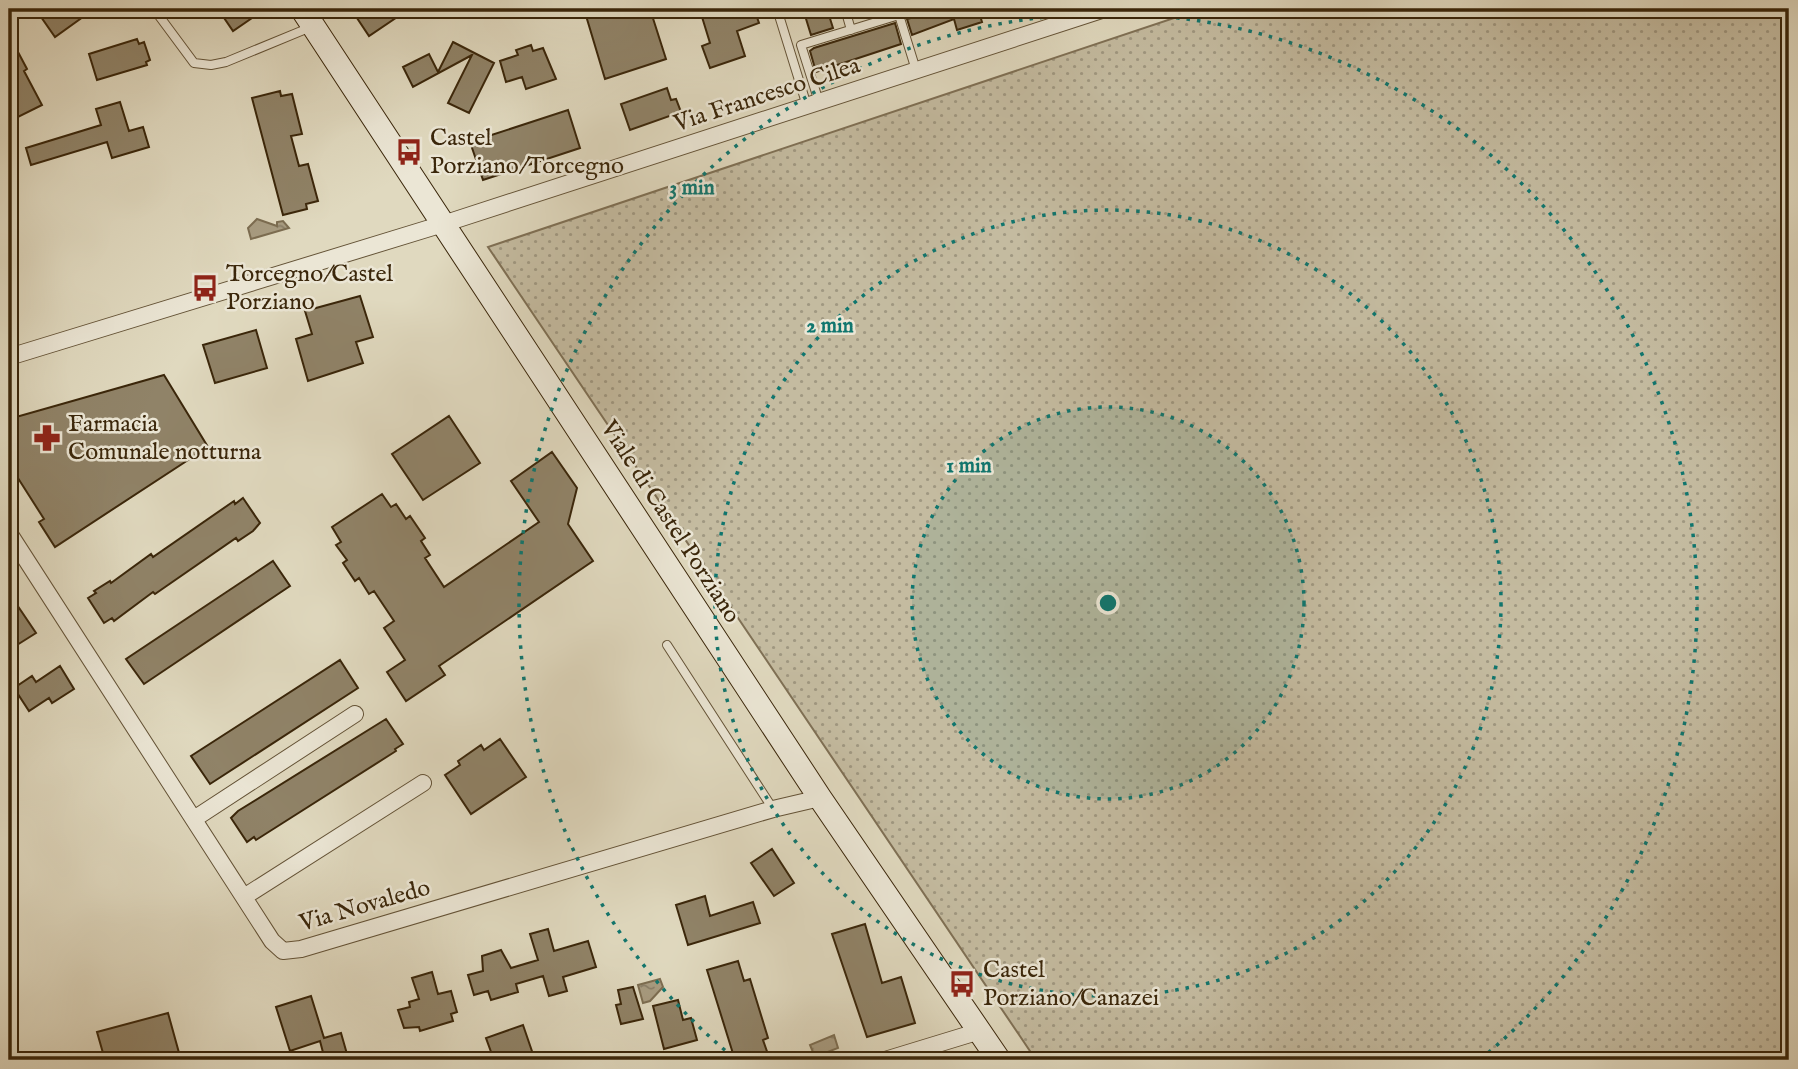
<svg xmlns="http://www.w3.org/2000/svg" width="1798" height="1069" font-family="'IM FELL English',serif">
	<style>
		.grass { fill: url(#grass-dots); stroke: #7f7055; stroke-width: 2 }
		.water { fill: url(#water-ripples); stroke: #7c6d51; stroke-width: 2 }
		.building { fill: #908368; stroke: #3a260a; stroke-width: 2 }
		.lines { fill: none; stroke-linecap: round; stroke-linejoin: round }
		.lane-casing { stroke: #645337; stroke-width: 10 }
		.street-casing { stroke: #645337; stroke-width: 18 }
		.secondary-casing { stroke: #3a260a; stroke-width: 25 }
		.lane { stroke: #ebe6d5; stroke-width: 8 }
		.street { stroke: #ebe6d5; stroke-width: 16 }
		.secondary { stroke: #ebe6d5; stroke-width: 23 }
		.ring { fill: none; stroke: #0f766e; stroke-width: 3.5; stroke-dasharray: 3.5 7 }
		.labels { text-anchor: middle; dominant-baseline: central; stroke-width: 5; stroke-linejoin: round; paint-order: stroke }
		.street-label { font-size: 24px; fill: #3a260a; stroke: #ebe6d5 }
		.poi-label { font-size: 24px; fill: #3a260a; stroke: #ebe6d5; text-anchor: start }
		.centre { fill: #0f766e; stroke: #ebe6d5; stroke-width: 3.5 }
		.ring-label { font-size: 21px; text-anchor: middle; font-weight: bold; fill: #0f766e; stroke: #ebe6d5; stroke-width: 5; stroke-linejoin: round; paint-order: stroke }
	</style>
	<defs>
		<pattern id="grass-dots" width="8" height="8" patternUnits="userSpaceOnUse" patternTransform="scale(1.75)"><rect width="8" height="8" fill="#c4bba0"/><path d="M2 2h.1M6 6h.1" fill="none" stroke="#a09881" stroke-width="1.8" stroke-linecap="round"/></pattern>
		<pattern id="water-ripples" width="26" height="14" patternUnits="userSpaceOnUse" patternTransform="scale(1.75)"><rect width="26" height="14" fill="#a89c81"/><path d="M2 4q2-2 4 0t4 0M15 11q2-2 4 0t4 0" fill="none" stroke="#8a7f68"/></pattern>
	</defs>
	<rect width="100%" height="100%" fill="#e0d9bf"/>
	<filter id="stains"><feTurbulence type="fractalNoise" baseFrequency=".00286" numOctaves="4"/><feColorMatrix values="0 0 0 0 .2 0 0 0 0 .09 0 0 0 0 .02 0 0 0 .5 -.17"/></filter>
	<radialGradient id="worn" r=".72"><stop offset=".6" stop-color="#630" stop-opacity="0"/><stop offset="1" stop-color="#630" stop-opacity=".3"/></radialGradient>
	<!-- grass -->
	<path class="grass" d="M1201,9h588v1051h-753l-548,-813z"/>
	<!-- water -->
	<path class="water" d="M257,219l20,7v-4l6,-1 6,7 -38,11 -3,-11z
		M660,979l3,8 -13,14 -7,2 -5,-18z
		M834,1035l4,13 -23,9 -5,-12z"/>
	<!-- building -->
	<path class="building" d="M47,9h47l-39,28 -16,-23z
		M218,9h28l6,9 -19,13z
		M351,9h58l-40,27z
		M584,9h66l16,50 -61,20z
		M727,9h27l5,14 -22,8 8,25 -35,12 -8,-22 8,-3 -8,-26z
		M803,9h24l6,19 -22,7z
		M915,9h63l4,13 -25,8 -3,-11 -42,16 -5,-16 11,-3z
		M895,23l6,21 -85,28 -6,-21 4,-3z
		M137,39l2,5 5,-2 6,18 -4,2 1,3 -50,15 -8,-26z
		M453,42l41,21 -25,50 -21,-10 24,-48 -59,32 -10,-20 26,-13 9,18z
		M531,45l2,6 10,-3 13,31 -30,10 -4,-12 -16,5 -6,-21 18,-6 -2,-5z
		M18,52l9,17 -3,2 18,34 -26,13 -7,-14v-47z
		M667,88l4,12 5,-1 5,13 -51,18 -9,-26z
		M280,91l1,5 11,-2 10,40 -11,2 8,30 9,-2 10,37 -12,3 1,5 -24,6 -31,-117z
		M120,102l9,29 14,-4 6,20 -37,11 -5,-16 -76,23 -5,-17 75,-23 -5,-16z
		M568,110l12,38 -97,32 -13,-38z
		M360,296l13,41 -17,5 7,21 -55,18 -12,-42 16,-5 -7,-23z
		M256,330l11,38 -52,15 -12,-38z
		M164,375l44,72 -153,100 -16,-25 5,-3 -35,-55v-45z
		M449,416l31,47 -57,37 -31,-46z
		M552,452l25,36 -9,36 25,37 -154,105 6,9 -39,26 -19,-29 18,-12 -21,-32 10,-7 -20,-30 -5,3 -10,-16 -4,3 -12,-18 4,-3 -11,-15 5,-3 -9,-15 50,-33 9,13 5,-3 10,15 4,-3 15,22 -4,3 9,14 -5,3 19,29 95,-65 -28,-41z
		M243,498l17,25 -7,8 -15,10 -2,-3 -81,56 -2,-2 -39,29 -2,-3 -8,5 -16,-25 8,-5 -2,-2 16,-10 1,2 40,-29 2,3 81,-56 1,3z
		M273,561l17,25 -146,98 -18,-25z
		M9,593l27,40 -27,17z
		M340,660l18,28 -148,96 -19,-28z
		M60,666l14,23 -22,14 -3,-5 -20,13 -15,-23 18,-12 4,6z
		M386,719l17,25 -8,5 1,2 -140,89 -2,-3 -7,5 -16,-24 7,-7z
		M500,739l26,38 -55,37 -26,-39 15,-10 -2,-4 23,-16 3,5z
		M772,849l22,34 -20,13 -23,-33z
		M705,896l5,20 43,-14 7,21 -72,22 -12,-40z
		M865,924l17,59 19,-6 14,46 -48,14 -35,-103z
		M548,929l6,22 34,-10 8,26 -33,10 4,14 -18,5 -6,-20 -27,8 2,8 -27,8 -3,-9 -14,4 -6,-20 15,-4 -1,-15 19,-6 10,18 27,-8 -8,-26z
		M738,961l6,20 6,-2 18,59 -5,2 7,20h-35l-28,-90z
		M432,972l6,22 13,-3 6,21 -6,2 2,7 -33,10 -1,-4 -15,1 -6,-18 12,-3 -1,-5 10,-3 -7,-21z
		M633,987l10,32 -22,5 -5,-19 5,-1 -3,-14z
		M311,996l13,42 17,-5 6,21 -22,6 -5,-19 -30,10 -14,-44z
		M678,1000l5,20 8,-2 6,22 -33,9 -11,-43z
		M168,1013l13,47h-51l-1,-5 -24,5 -8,-28z
		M523,1025l12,35h-41l-8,-22z"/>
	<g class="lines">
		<defs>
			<path id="lane" d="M154,9l40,54 17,2 15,-3 85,-35
				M777,9l30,97
				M845,9l6,21
				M819,102l-18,-57 98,-30 17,55
				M667,645l106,164"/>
			<path id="street" d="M9,357l434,-133 662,-215
				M9,533l263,408 11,10 18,-2 472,-140 47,-11
				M194,819l161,-105
				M244,897l179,-114
				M885,1060l95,-29"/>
			<path id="secondary" d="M302,9l518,789 179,262"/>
		</defs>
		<!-- lane casing -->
		<use href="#lane" class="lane-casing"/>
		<!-- street casing -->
		<use href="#street" class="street-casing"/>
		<!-- secondary casing -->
		<use href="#secondary" class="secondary-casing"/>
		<!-- lane -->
		<use href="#lane" class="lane"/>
		<!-- street -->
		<use href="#street" class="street"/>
		<!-- secondary -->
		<use href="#secondary" class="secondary"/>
	</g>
	<!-- distance rings -->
	<circle cx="1108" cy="603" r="196" fill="#0f766e" fill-opacity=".12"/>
	<g class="ring">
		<circle cx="1108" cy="603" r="196"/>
		<circle cx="1108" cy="603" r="393"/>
		<path d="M733 1057A589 589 0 1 1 1483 1057"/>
	</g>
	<!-- icons -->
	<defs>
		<symbol id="bus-bare" viewBox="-9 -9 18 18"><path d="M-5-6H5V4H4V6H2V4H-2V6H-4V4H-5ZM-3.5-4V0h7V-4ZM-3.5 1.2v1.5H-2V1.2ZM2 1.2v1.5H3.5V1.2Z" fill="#8f2418" stroke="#ebe6d5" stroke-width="2.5" paint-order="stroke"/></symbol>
		<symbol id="pharmacy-bare" viewBox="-9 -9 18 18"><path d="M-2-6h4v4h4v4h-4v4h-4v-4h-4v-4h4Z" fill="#8f2418" stroke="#ebe6d5" stroke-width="2.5" paint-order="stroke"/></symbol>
	</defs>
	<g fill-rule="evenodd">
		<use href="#bus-bare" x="390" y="133" width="38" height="38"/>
		<use href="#bus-bare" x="186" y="269" width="38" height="38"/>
		<use href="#pharmacy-bare" x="28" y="419" width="38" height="38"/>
		<use href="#bus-bare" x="943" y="965" width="38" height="38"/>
	</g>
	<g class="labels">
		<!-- street labels -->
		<g class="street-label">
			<text transform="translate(767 95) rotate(-18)">Via Francesco Cilea</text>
			<text transform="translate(670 522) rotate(57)">Viale di Castel Porziano</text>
			<text transform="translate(365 906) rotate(-16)">Via Novaledo</text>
		</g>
		<!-- poi labels -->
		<g class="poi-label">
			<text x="430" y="138">Castel<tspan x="430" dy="28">Porziano/Torcegno</tspan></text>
			<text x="226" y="274">Torcegno/Castel<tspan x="226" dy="28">Porziano</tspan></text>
			<text x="68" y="424">Farmacia<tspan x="68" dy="28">Comunale notturna</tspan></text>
			<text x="983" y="970">Castel<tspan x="983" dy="28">Porziano/Canazei</tspan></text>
		</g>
	</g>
	<circle cx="1108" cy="603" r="10" class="centre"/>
	<g class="ring-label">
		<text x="692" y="194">3 min</text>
		<text x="830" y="332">2 min</text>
		<text x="969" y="472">1 min</text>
	</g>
	<!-- margin -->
	<rect width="1798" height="1069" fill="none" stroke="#e0d9bf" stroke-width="35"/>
	<rect x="10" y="10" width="1777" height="1048" fill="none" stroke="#3a260a" stroke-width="3.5"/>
	<rect x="18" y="18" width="1763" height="1034" fill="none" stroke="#3a260a" stroke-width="2"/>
	<rect width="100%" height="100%" filter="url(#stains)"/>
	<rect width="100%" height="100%" fill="url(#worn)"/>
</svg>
